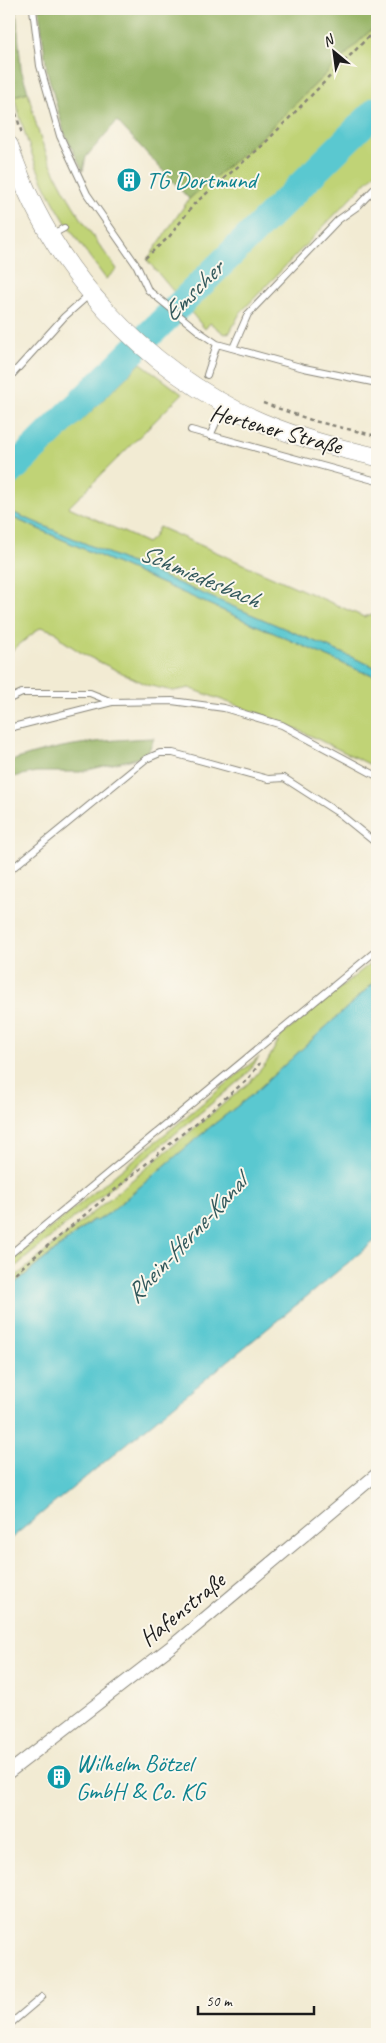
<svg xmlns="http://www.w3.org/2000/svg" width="386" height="2043" font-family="Caveat,sans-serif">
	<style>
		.green { fill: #c0d376; stroke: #6e7849 }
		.forest { fill: #98b567; stroke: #5a6842 }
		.water { fill: #5ac8d0; stroke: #3b7276 }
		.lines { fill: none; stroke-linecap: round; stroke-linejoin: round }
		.river { stroke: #5ac8d0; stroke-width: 28 }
		.service-casing { stroke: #878478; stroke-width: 8 }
		.minor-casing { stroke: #878478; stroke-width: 14 }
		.secondary-casing { stroke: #878478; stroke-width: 19 }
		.path { stroke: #878478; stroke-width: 2.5; stroke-dasharray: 4 4; stroke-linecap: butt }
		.service { stroke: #fff; stroke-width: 6 }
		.minor { stroke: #fff; stroke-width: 12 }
		.secondary { stroke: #fff; stroke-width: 18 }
		.labels { text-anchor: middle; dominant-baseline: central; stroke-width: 4; stroke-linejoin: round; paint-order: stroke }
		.culture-label { font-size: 24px; fill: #0d838f; stroke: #fbf7ec; text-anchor: start }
		.street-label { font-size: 24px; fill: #1c1c1c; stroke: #fbf7ec }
		.water-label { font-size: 25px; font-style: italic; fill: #32585b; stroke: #fbf7ec }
	</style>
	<rect width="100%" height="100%" fill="#fbf7ec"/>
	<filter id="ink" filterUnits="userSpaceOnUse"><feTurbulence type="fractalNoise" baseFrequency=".02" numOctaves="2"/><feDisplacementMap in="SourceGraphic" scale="10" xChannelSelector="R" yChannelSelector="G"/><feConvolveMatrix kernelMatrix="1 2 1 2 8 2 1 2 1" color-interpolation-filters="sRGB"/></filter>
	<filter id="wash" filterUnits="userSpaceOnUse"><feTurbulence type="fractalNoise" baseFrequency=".0096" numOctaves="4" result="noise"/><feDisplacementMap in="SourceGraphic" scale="20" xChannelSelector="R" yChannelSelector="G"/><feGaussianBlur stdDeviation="1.12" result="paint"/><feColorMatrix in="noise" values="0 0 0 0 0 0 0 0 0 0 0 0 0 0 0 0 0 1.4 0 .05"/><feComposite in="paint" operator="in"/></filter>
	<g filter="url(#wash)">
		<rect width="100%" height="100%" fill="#f2ebd3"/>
		<!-- green -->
		<path class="green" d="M377,24v147l-137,142 -10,19 -5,2 -15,-11 -5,6 -58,-69 42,-61 64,-54z
			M28,92c4,15 7,30 12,45 17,48 46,91 77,132l-11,10c-24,-32 -47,-63 -64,-100 -12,-26 -20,-55 -28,-83z
			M141,363l41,31 -113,113 78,36 6,-5 6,-11 205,90 13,-5v56l-368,-157v-20z
			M9,516l351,155 17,5v92l-95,-46 -93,-34 -16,3 -26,-6 -64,-31 -21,-14 -6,-8 -15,-5 -32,26z
			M377,958v22l-124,114 -44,34 -100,85 -12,8 -5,-1 -83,68v-6l241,-200 17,-20 14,-26z
			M259,1057l-12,17 -238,198v-10z"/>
		<!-- forest -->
		<path class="forest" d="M9,9h7l5,60 7,23 -14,4 -5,-20z
			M39,9h338v15l-124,121 -64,54 -72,-78 -31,36 -3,14 -19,-39 -17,-61z
			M154,738l-5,12 -12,8 -57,14h-44l-27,6v-16c48,-18 94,-22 145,-24z"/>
		<!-- water -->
		<path class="water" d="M9,511l368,157v8l-17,-5 -351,-155z
			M377,980v259l-368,301v-252l84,-68 4,1 12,-8 100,-85 44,-34z"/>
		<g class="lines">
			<!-- river -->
			<path class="river" d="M9,473l368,-363"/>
		</g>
	</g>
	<g filter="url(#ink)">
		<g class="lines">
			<defs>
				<path id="service" d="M33,9l7,57 20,70 27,58 50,72 11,24 53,43 16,11 87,24 73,15
					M51,235l13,-7
					M233,348l15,-34 90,-94 20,-14 19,-20
					M207,375l10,-31
					M9,378l55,-61 27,-24
					M191,430l186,51
					M210,436l14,-31
					M9,699l13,-6h68l22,9
					M9,728l103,-26 60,-1 52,7 58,17 95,51
					M9,871l137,-112 14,-6h13l95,26 16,-1 56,36 37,30
					M9,1255l368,-305
					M9,2025l33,-28"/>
				<path id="minor" d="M9,1772l163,-126 205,-172"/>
				<path id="secondary" d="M9,145c40,123 134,225 252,277 37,16 77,26 116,35"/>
			</defs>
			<!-- service casing -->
			<use href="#service" class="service-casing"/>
			<!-- minor casing -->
			<use href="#minor" class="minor-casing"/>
			<!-- secondary casing -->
			<use href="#secondary" class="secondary-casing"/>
			<!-- path -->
			<path class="path" d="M9,90l13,44
				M145,258l24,-21 25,-33 68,-58 115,-118
				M263,403l51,18 63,15
				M9,1278l239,-199 12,-16"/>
			<!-- service -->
			<use href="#service" class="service"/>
			<!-- minor -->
			<use href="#minor" class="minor"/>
			<!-- secondary -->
			<use href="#secondary" class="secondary"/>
		</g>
	</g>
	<!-- icons -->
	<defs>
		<symbol id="building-disc" viewBox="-11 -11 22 22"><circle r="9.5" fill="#0f9aa8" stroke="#fbf7ec"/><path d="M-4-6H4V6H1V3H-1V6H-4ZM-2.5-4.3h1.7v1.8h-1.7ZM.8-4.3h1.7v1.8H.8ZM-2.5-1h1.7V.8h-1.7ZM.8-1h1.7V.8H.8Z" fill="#fff"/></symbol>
	</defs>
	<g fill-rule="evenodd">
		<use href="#building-disc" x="115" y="166" width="28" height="28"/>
		<use href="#building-disc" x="45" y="1763" width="28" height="28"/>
	</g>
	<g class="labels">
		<!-- culture labels -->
		<g class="culture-label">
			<text x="146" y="180">TG Dortmund</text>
			<text x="76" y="1763">Wilhelm Bötzel<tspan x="76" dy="28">GmbH &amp; Co. KG</tspan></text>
		</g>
		<!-- street labels -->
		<g class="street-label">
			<text transform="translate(276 429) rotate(15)">Hertener Straße</text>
			<text transform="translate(182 1609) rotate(-39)">Hafenstraße</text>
		</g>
		<!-- water labels -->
		<g class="water-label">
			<text transform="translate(193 291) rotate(-45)">Emscher</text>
			<text transform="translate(200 576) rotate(23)">Schmiedesbach</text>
			<text transform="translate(186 1239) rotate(-47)">Rhein-Herne-Kanal</text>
		</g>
	</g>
	<!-- margin -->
	<rect width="386" height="2043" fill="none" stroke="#fbf7ec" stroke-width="30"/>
	<!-- north arrow -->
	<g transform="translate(334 52) rotate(331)" stroke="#fbf7ec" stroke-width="4" paint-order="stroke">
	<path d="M0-4L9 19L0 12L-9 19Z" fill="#1c1c1c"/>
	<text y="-8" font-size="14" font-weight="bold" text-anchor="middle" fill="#1c1c1c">N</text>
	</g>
	<!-- scale -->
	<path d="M198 2006v8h116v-8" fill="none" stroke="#1c1c1c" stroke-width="2.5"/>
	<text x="206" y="2006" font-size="15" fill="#1c1c1c" stroke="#fbf7ec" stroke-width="4" paint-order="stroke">50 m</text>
</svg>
